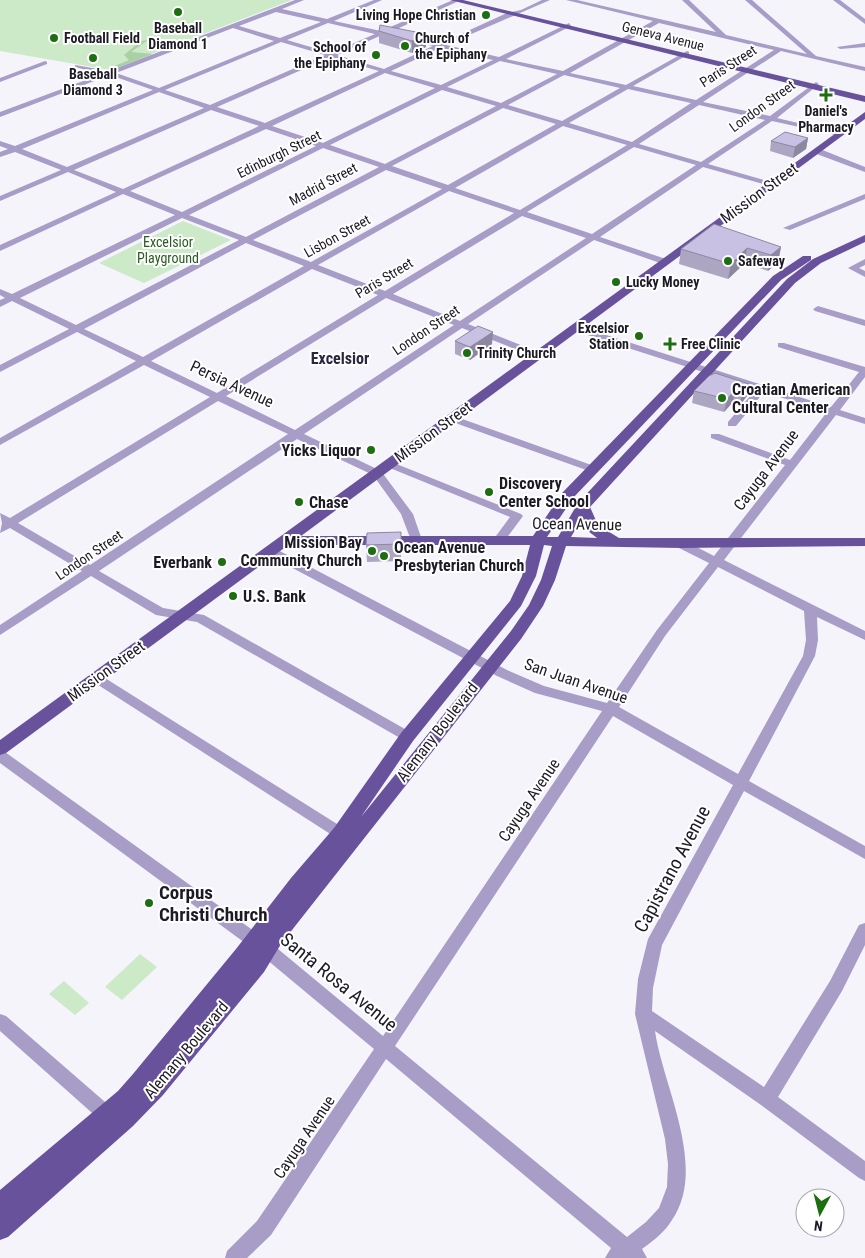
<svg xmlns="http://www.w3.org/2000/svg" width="865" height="1258" font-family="'Roboto Condensed',sans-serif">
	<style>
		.green { fill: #cce9c8 }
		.forest { fill: #a9d1a3 }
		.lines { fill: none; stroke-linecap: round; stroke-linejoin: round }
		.minor { fill: #a79dc7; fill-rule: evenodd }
		.major { fill: #69529c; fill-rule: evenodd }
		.wall { fill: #ada6c3 }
		.shaded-wall { fill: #8d879f }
		.building { fill: #c9c1e3; stroke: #8d879f }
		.poi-dot { fill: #1d6d11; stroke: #fff; stroke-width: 2 }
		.labels { text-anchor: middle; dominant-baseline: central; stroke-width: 4; stroke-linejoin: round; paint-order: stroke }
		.far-poi-label { font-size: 14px; font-weight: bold; fill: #1d1a26; stroke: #fff; text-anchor: start }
		.far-street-label { font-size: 14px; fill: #1d1a26; stroke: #fff }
		.far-park-label { font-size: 14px; fill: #265b1f; stroke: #fff }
		.street-label { font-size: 16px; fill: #1d1a26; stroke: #fff }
		.far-quarter-label { font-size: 16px; font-weight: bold; fill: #2d2640; stroke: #fff }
		.poi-label { font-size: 16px; font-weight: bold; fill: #1d1a26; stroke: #fff; text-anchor: start }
		.near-street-label { font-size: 19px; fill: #1d1a26; stroke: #fff }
		.near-poi-label { font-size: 19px; font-weight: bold; fill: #1d1a26; stroke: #fff; text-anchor: start }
	</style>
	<rect width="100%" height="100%" fill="#f5f4fb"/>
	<!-- green -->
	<path class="green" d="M0,0h292l-182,70 -110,-19z
		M183,221l48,19 -87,43 -45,-20z
		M140,954l17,13 -35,33 -17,-13z
		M64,981l25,22 -14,12 -26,-21z"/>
	<!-- forest -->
	<path class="forest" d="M148,40l-17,12 22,2 -44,17 -4,-1 24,-10 -5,-5 17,-14z"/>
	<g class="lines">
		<!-- minor -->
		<path class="minor" d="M295,0h9l-22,9 45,10 47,-19h8l-48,21 47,10 72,-31h8l-73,33 51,11 68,-31 14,-3 21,-10h8l-104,45 53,12 70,-34 2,3 -65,33 57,12 90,-50 -87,-21h11l139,32 -34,-32h7l37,35 81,19 -62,-54h7l64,56 49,11v4l-84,-20 -78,51 67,14 46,-34 3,2 -1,1 -41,33 67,16 -4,2 -68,-15 -64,43 66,19v4l-71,-20 -103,70 69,23v4h-6l-69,-24 -126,84 73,29v4h-6l-73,-29 -158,106 77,37 32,43 9,26 -2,3h-8l-11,-29 -28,-39 -76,-36 -198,132 64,37 41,7 208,118 2,4 -2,4 -5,1 -210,-120 -41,-7 -65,-39 -91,59v-10l82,-54 -72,-43 -10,5 2,-10 -2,-10 10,5 200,-121 -66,-32 -144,80v-7l136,-77 -59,-29 -77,40v-7l69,-36 -57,-28 -12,6v-7l5,-2 -5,-3v-6l12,5 163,-79 -52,-21 -123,57v-6l116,-53 -48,-20 -68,29v-5l61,-26 -46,-18 -15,5v-5l8,-3 -8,-3v-5l15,5 138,-56 -43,-15 -110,42v-5l102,-38 -27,-7v-2l34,6zM276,12l45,10 -41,16 -41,-12zM328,23l47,11 -44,19 -44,-13zM659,23l115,27 -78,50 -63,-14 56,-32v-2l-2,-1 -61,34 -56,-12zM233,28l41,13 -115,47 -43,-15zM382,35l51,11 -49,23 -47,-14zM281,42l44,13 -115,50 -45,-15zM440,48l53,12 -52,25 -50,-14zM331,57l48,14 -114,52 -48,-16zM500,61l57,13 -56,29 -54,-16zM385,73l50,15 -112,55 -51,-17zM564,75l56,13 -58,33 -54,-16zM628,89l63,14 -59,39 -63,-19zM442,90l54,16 -111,58 -55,-19zM159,92l45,16 -137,59 -45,-18zM699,105l66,15 -64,42 -62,-18zM503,108l53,16 -108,61 -56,-19zM211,110l48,16 -136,63 -49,-19zM563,126l64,19 -107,65 -65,-22zM266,129l50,17 -134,66 -52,-21zM634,147l62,18 -104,69 -65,-22zM323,148l56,19 -133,70 -57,-22zM386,170l56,19 -131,73 -58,-22zM449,191l65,22 -129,78 -67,-26zM522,216l64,22 -126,83 -67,-27zM182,218l57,22 -163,85 -56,-27zM246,243l58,23 -161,91 -59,-28zM312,269l66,26 -161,98 -66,-32zM386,298l68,27 -159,105 -69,-34zM218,401l70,33 -198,131 -72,-42z
			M833,0h7l25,19v5z
			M865,43v4l-25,2 -3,-2z
			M45,61l2,1v2l-47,18v-4z
			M814,149h6l45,18v5l-51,-19z
			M865,194v5l-75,31 -7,-2z
			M865,259v6l-6,3 6,3v6l-17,-9z
			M818,306l47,14v6l-50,-15 -2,-2z
			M575,325l256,82 28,-35 -81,-25v-4h6l81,24v10l-25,33 25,8v6l-29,-9 -112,145 141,71v9l-48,-23 1,23 -3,16 -66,125 116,65v13l-121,-68 -82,154 -9,43 -1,23 112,76 66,-106 29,-56 6,-2v22l-23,46 -64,106 87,64v20l-6,-3 -98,-73 -106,-74c8,56 53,136 17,189 -7,12 -19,21 -30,29l5,9h-42l6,-10 -225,-189 -115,176 -24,23h-22l2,-7 30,-30 117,-172 -114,-95 -260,-191v-12l5,1 267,192 111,92 219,-325 -67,-18 -38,-17 -231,-122 -2,-3 2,-3h8l233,122 37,16 63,17 50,-73 52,-67 -32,-16 -2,-3 2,-3h8l29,15 71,-91 -74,-27v-4h8l71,26 37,-48 -63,-20 -28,34h-8v-4l28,-33 -184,-59v-4zM718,567l86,44 2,29 -3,16 -65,118 -119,-67 46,-71zM613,716l120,69 -85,154 -10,40 -3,35 30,125 3,25 -1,23 -8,21 -13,14 -19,15 -232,-191z
			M451,415l146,52 1,2 -1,2h-8l-142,-51 -1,-2z
			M389,461l132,53 2,2 -20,27h-8l-2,-3 17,-23 -125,-51 -1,-2 1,-2z
			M97,673l248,156 2,4 -2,4 -5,2 -5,-2 -243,-156 -2,-3z
			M0,1014l6,2 106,92 3,6 -3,6 -6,2 -6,-2 -100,-89z"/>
		<!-- major -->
		<path class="major" d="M450,0h13l402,96v6z
			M865,112v7l-564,417h232l30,-44 210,-216 30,-20h8v4l-30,20 -208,218 -26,39h11l20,-34 209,-224 26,-20 52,-24v7l-44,21 -26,20 -205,224 8,18 21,13h246v8l-184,2 -115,-2 -11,34 -12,26 -22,33 -240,305 -17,28 -101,123 -30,31 -125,111 -8,3v-50l118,-99 15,-17 103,-125 55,-71 43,-50 67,-95 109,-132 12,-25 8,-31h-225l-14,-2 -285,210 -6,2v-15zM581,520l7,11 9,7 -26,-1zM544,545l8,1 -11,34 -12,25 -18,26 -150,186 52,-76 108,-135 15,-30z"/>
	</g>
	<!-- wall -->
	<path class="wall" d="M380,25l46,22 -14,6 -33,-10v-12z
		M808,138l-2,11 -13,9 -23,-7 1,-10z
		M781,247l-3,15 -10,9 -23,-8 -17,16 -49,-15 2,-15z
		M455,341l37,3 -22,16 -15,-6z
		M749,384l-2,12 -7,9 -7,-3 -9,10 -32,-9 2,-12z
		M401,532v29l-34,1 -1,-17z"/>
	<!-- shaded-wall -->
	<path class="shaded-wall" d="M426,34v13l-14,6v-12z
		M808,138l-2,11 -13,9 2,-11z
		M781,247l-3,15 -10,9 3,-16z
		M747,248l-2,15 -17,16 3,-15z
		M493,332l-1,12 -22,16v-13z
		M749,384l-2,12 -7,9 2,-13z
		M735,390l-2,12 -9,10 3,-13z"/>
	<!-- building -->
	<path class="building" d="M380,25l46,9 -14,7 -33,-10z
		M785,132l23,6 -13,9 -24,-6z
		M714,224l67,23 -10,8 -24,-7 -16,16 -50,-15z
		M478,326l15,6 -23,15 -15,-6z
		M715,373l34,11 -7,8 -7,-2 -8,9 -33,-8 15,-15z
		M401,532v12l-35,1 1,-12z"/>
	<!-- markers -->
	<g class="poi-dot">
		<circle cx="178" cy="12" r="5"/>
		<circle cx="486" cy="15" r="5"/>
		<circle cx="54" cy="38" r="5"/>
		<circle cx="405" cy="46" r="5"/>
		<circle cx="376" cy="55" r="5"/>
		<circle cx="93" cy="58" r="5"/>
		<path d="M823.5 87.5h5v5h5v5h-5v5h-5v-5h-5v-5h5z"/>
		<circle cx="728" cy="261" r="5"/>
		<circle cx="616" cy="282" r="5"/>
		<circle cx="639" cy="336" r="5"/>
		<path d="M667.5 336.5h5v5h5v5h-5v5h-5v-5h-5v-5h5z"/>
		<circle cx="467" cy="353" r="5"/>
		<circle cx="722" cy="398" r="5"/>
		<circle cx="371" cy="450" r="5"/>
		<circle cx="489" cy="492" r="5"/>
		<circle cx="299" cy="502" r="5"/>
		<circle cx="372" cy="551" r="5"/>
		<circle cx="384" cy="556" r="5"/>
		<circle cx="222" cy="562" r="5"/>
		<circle cx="233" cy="596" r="5"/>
		<circle cx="149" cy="903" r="5"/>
	</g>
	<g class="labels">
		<!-- far-poi labels -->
		<g class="far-poi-label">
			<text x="476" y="15" text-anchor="end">Living Hope Christian</text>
			<text x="178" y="28" text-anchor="middle">Baseball<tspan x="178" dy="16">Diamond 1</tspan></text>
			<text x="64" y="38">Football Field</text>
			<text x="415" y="38">Church of<tspan x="415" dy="16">the Epiphany</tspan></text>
			<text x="366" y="47" text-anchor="end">School of<tspan x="366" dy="16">the Epiphany</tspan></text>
			<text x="93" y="74" text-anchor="middle">Baseball<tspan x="93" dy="16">Diamond 3</tspan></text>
			<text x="826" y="111" text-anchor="middle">Daniel's<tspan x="826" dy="16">Pharmacy</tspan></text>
			<text x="738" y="261">Safeway</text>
			<text x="626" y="282">Lucky Money</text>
			<text x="629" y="328" text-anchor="end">Excelsior<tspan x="629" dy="16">Station</tspan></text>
			<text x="681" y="344">Free Clinic</text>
			<text x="477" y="353">Trinity Church</text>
		</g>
		<!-- far-street labels -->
		<g class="far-street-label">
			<text transform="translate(663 36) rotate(14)">Geneva Avenue</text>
			<text transform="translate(728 66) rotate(-33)">Paris Street</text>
			<text transform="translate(762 106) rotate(-36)">London Street</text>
			<text transform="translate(279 154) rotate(-26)">Edinburgh Street</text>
			<text transform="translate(323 184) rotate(-28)">Madrid Street</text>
			<text transform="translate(337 236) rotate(-29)">Lisbon Street</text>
			<text transform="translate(384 278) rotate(-31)">Paris Street</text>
			<text transform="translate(426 330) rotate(-34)">London Street</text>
			<text transform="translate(89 555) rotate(-34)">London Street</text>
		</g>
		<!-- far-park labels -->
		<g class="far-park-label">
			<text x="168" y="242">Excelsior<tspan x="168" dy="16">Playground</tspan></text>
		</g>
		<!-- street labels -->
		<g class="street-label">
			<text transform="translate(759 193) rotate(-36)">Mission Street</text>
			<text transform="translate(232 384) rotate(25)">Persia Avenue</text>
			<text transform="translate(433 432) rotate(-36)">Mission Street</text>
			<text transform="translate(766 470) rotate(-53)">Cayuga Avenue</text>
			<text transform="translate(577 524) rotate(1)">Ocean Avenue</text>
			<text transform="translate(106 671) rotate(-36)">Mission Street</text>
			<text transform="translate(576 681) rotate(19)">San Juan Avenue</text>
			<text transform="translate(437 732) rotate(-52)">Alemany Boulevard</text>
			<text transform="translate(529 800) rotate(-56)">Cayuga Avenue</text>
			<text transform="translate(186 1050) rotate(-50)">Alemany Boulevard</text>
			<text transform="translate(304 1137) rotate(-56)">Cayuga Avenue</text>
		</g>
		<!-- far-quarter labels -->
		<g class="far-quarter-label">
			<text x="340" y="358">Excelsior</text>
		</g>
		<!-- poi labels -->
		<g class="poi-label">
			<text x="732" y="389">Croatian American<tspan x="732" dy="18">Cultural Center</tspan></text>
			<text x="361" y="450" text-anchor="end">Yicks Liquor</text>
			<text x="499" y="483">Discovery<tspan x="499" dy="18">Center School</tspan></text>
			<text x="309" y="502">Chase</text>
			<text x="362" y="542" text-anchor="end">Mission Bay<tspan x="362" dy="18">Community Church</tspan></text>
			<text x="394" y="547">Ocean Avenue<tspan x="394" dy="18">Presbyterian Church</tspan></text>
			<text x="212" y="562" text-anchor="end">Everbank</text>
			<text x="243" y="596">U.S. Bank</text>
		</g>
		<!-- near-street labels -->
		<g class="near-street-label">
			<text transform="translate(672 869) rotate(-62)">Capistrano Avenue</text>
			<text transform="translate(339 982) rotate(39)">Santa Rosa Avenue</text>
		</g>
		<!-- near-poi labels -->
		<g class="near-poi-label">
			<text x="159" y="892">Corpus<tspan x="159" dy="22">Christi Church</tspan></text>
		</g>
	</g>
	<!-- north arrow -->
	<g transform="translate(820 1213) rotate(187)"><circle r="24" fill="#ffffff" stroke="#a5a3a8"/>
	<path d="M0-4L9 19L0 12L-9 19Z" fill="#1d6d11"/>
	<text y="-8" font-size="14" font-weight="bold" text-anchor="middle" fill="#1d1a26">N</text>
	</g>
</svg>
